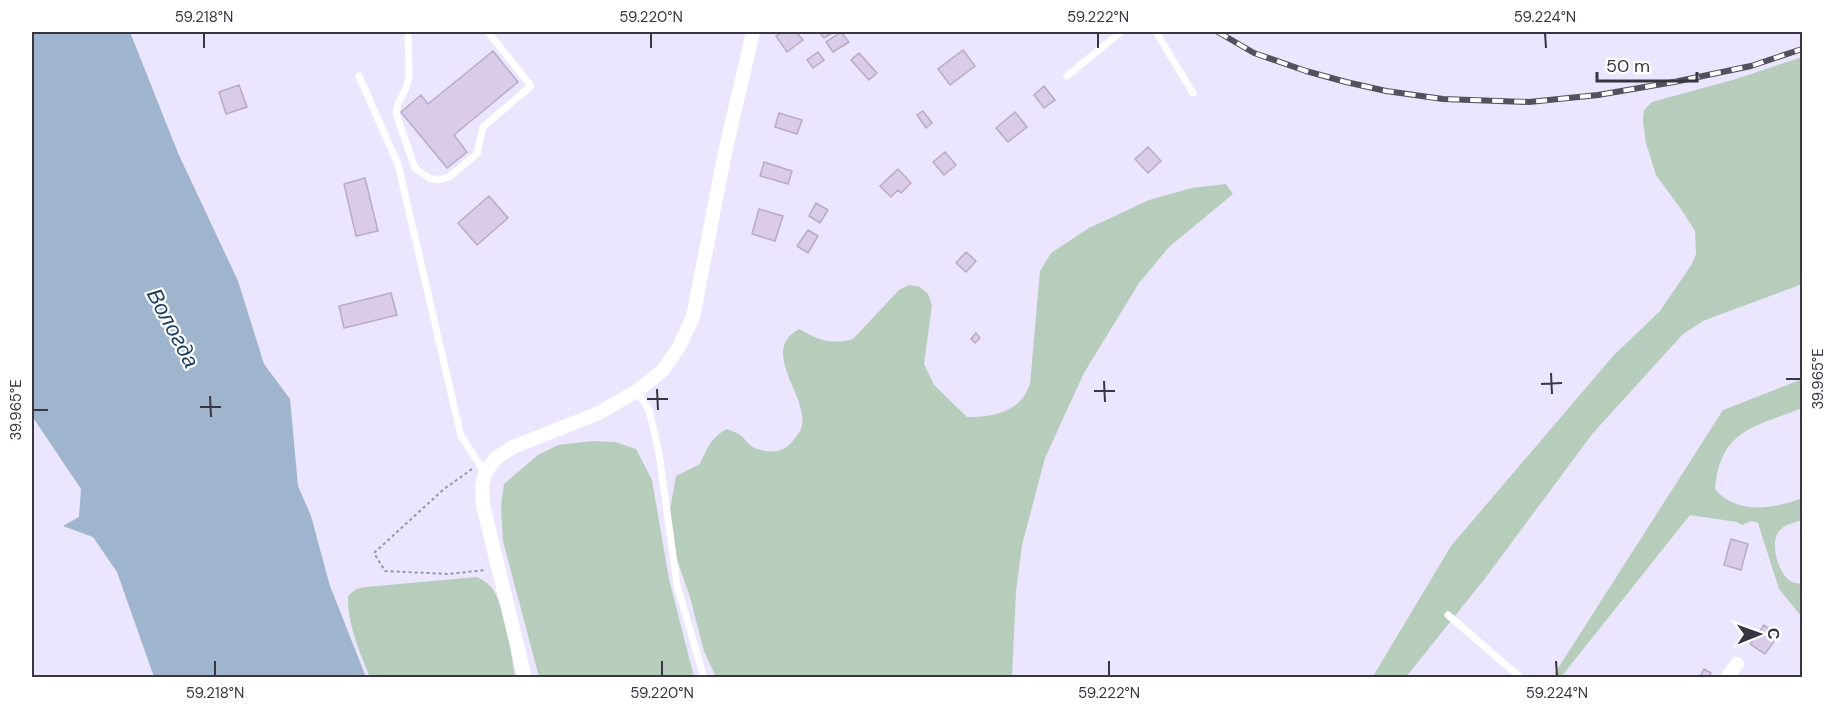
<svg xmlns="http://www.w3.org/2000/svg" width="1834" height="709" font-family="'DM Sans',sans-serif">
	<style>
		.green { fill: #b7cdbb }
		.water { fill: #9fb5cd }
		.building { fill: #dacce9; stroke: #b9abc7; stroke-width: 1.5 }
		.lines { fill: none; stroke-linecap: round; stroke-linejoin: round }
		.path { stroke: #9893a6; stroke-width: 2; stroke-dasharray: 3 3; stroke-linecap: butt }
		.service { stroke: #fff; stroke-width: 7 }
		.minor { stroke: #fff; stroke-width: 14 }
		.rail-casing { stroke: #54505e; stroke-width: 6 }
		.rail { stroke: #fff; stroke-width: 4; stroke-dasharray: 11; stroke-linecap: butt }
		.ticks { fill: none; stroke: #393642; stroke-width: 2 }
		.labels { text-anchor: middle; dominant-baseline: central; stroke-width: 4.5; stroke-linejoin: round; paint-order: stroke }
		.water-label { font-size: 22px; font-style: italic; fill: #1c4063; stroke: #fff }
		.neatline { fill: none; stroke: #393642; stroke-width: 2 }
		.ticks-label { font-size: 15px; text-anchor: middle; fill: #393642 }
	</style>
	<rect width="100%" height="100%" fill="#ebe5fd"/>
	<!-- green -->
	<path class="green" d="M1802,57v227l-99,37 -20,13 -90,99 -107,144 -80,100 -34,1 79,-132 162,-190 47,-45 32,-47 4,-10 -1,-23 -12,-19 -27,-37 -10,-32 -3,-22 1,-11 8,-8 84,-23z
		M1226,184l7,10 -64,53 -30,36 -55,90 -39,85 -23,87 -6,46 -4,86h-296l-12,-26 -14,-54 -15,-43 -5,-45 6,-33 24,-12c7,-15 11,-27 27,-35 4,2 9,3 13,6 6,4 10,13 18,14 12,4 25,4 34,-7 2,-3 6,-7 8,-11 15,-29 -44,-79 -1,-102 19,11 33,16 54,10l46,-49 10,-5 11,2 8,7 4,11 -8,59 10,21 33,32c26,0 54,-5 63,-33l10,-113 11,-18 38,-25 60,-28 43,-12z
		M1802,379v29c-47,19 -82,21 -87,81 21,26 60,20 87,9v22c-6,2 -16,4 -21,9 -12,10 -4,39 5,48 5,6 9,6 16,7v33l-23,-28 -21,-66 -6,-2 -10,4 -5,-3 -47,-7 -129,162h-5l-1,-4 168,-263z
		M593,441l22,1 21,7 16,31 17,99 25,98h-155l-36,-136 -2,-35 3,-22 34,-29 20,-10z
		M477,577c8,4 14,8 18,16 13,25 15,57 20,84h-145c-10,-24 -23,-54 -22,-81l8,-7 10,-2z"/>
	<!-- water -->
	<path class="water" d="M32,32h98l48,121 60,128 26,83 26,35 8,87 13,30 19,70 36,91h-212l-37,-105 -24,-35 -30,-11 16,-9 2,-28 -49,-73z"/>
	<!-- building -->
	<path class="building" d="M783,32h13l7,8 -16,12 -11,-16z
		M819,32h15l-10,6z
		M841,32l8,10 -16,10 -7,-10z
		M963,50l12,16 -25,19 -12,-16z
		M493,51l25,31 -64,53 13,17 -20,16 -46,-56 20,-17 7,9z
		M818,52l6,8 -11,8 -6,-8z
		M859,53l18,20 -8,7 -18,-20z
		M239,85l8,22 -21,7 -7,-22z
		M1044,86l11,14 -11,8 -10,-13z
		M923,111l9,12 -6,5 -9,-13z
		M1015,112l12,15 -19,15 -12,-14z
		M779,113l23,7 -5,14 -22,-7z
		M1148,147l13,14 -13,12 -13,-14z
		M945,152l11,13 -12,10 -11,-13z
		M764,162l28,9 -4,13 -28,-8z
		M898,169l13,14 -10,10 -3,-3 -7,7 -11,-11z
		M365,178l13,53 -22,5 -12,-52z
		M489,196l19,22 -31,27 -19,-22z
		M816,203l12,7 -8,13 -11,-7z
		M759,209l24,7 -8,25 -23,-7z
		M808,230l10,6 -10,17 -11,-7z
		M966,252l10,9 -10,11 -10,-9z
		M391,293l6,22 -53,13 -5,-22z
		M976,333l4,5 -5,5 -4,-4z
		M1731,539l17,5 -7,26 -17,-5z
		M1764,625l14,11 -13,18 -15,-10z
		M1704,669l7,4 -2,5h-10z"/>
	<g class="lines">
		<!-- path -->
		<path class="path" d="M472,469l-28,20 -70,64 11,18 63,3 38,-4"/>
		<!-- service -->
		<path class="service" d="M408,32l1,46 -3,10 -8,16 -2,10 19,54 14,10 10,2 10,-3 28,-23 6,-27 48,-41 -43,-54
			M1156,32l37,61
			M359,76l39,88 63,272 24,37
			M1067,76l54,-44
			M637,391l12,19 10,43 18,132 27,93
			M1448,615l73,63"/>
		<!-- minor -->
		<path class="minor" d="M525,678l-42,-173 -1,-18 3,-14 11,-15 17,-11 86,-34 38,-22 25,-20 17,-24 14,-30 32,-165 28,-120
			M1727,678l10,-14"/>
		<defs>
			<path id="rail" d="M1218,32l36,21 52,18 40,11 40,9 57,8 86,3 69,-7 76,-13 77,-16 51,-17"/>
		</defs>
		<!-- rail casing -->
		<use href="#rail" class="rail-casing"/>
		<!-- rail -->
		<use href="#rail" class="rail"/>
	</g>
	<!-- ticks -->
	<path class="ticks" d="M204,33v15M651,33v15M1098,33v15M1545,33l1,15M1551,373l1,21M1786,379h15M1104,381l1,21M1541,384l21,-1M657,389l1,21M1094,391h21M210,396l1,21M647,399h21M200,407h21M33,410h15M215,661v15M662,661v15M1109,661v15M1556,661l1,15"/>
	<g class="labels">
		<!-- water labels -->
		<g class="water-label">
			<text transform="translate(173 328) rotate(62)">Вологда</text>
		</g>
	</g>
	<!-- border -->
	<rect width="1834" height="709" fill="none" stroke="#ffffff" stroke-width="66"/>
	<!-- north arrow -->
	<g transform="translate(1759 634) rotate(89)" stroke="#ffffff" stroke-width="4.5" paint-order="stroke">
	<path d="M0-4.5L10 22L0 15L-10 22Z" fill="#393642"/>
	<text y="-9" font-size="16" font-weight="bold" text-anchor="middle" fill="#393642">С</text>
	</g>
	<!-- scale -->
	<path d="M1597 72v9h100v-9" fill="none" stroke="#393642" stroke-width="3"/>
	<text x="1606" y="72" font-size="18" fill="#393642" stroke="#ffffff" stroke-width="4.5" paint-order="stroke">50 m</text>
	<rect x="33" y="33" width="1768" height="643" class="neatline"/>
	<g class="ticks-label">
		<text x="204" y="22">59.218°N</text>
		<text x="651" y="22">59.220°N</text>
		<text x="1098" y="22">59.222°N</text>
		<text x="1545" y="22">59.224°N</text>
		<text transform="translate(1818 379) rotate(-90)" y="5">39.965°E</text>
		<text transform="translate(16 410) rotate(-90)" y="5">39.965°E</text>
		<text x="215" y="698">59.218°N</text>
		<text x="662" y="698">59.220°N</text>
		<text x="1109" y="698">59.222°N</text>
		<text x="1557" y="698">59.224°N</text>
	</g>
</svg>
